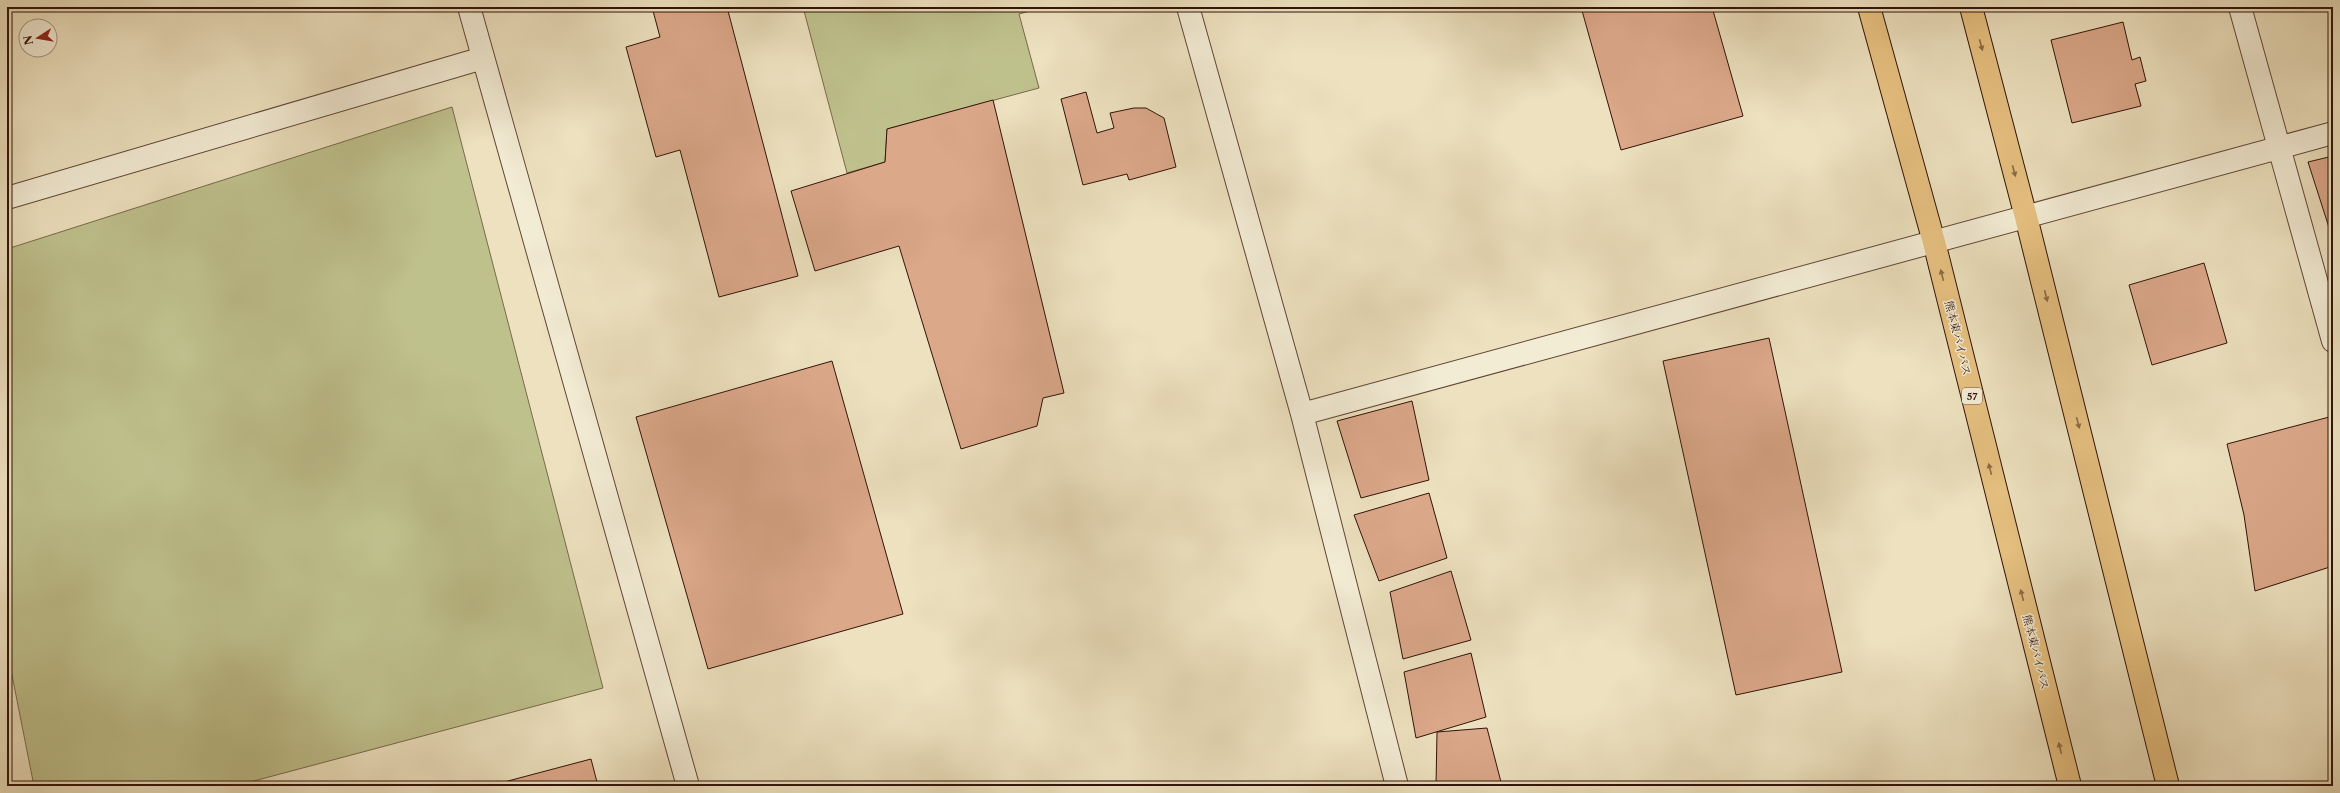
<svg xmlns="http://www.w3.org/2000/svg" width="2340" height="793" font-family="'Libre Caslon Text','Noto Serif JP',serif">
	<style>
		.green { fill: #bfc18d; stroke: #786a4a }
		.building { fill: #dba88a; stroke: #311308 }
		.lines { fill: none; stroke-linecap: round; stroke-linejoin: round }
		.street-casing { stroke: #604636; stroke-width: 24 }
		.highway-casing { stroke: #311308; stroke-width: 24 }
		.street { stroke: #f3ecd5; stroke-width: 22 }
		.highway { stroke: #e6c080; stroke-width: 22 }
		.oneway { fill: #8c6a44 }
		.labels { text-anchor: middle; dominant-baseline: central; stroke-width: 3; stroke-linejoin: round; paint-order: stroke }
		.shield { fill: #f3ecd5; stroke: #6b5446; stroke-width: 1 }
		.shield-label { font-size: 10px; font-weight: bold; fill: #311308 }
		.street-label { font-size: 11px; fill: #311308; stroke: #f3ecd5 }
	</style>
	<rect width="100%" height="100%" fill="#ede1bf"/>
	<filter id="stains"><feTurbulence type="fractalNoise" baseFrequency=".005" numOctaves="4"/><feColorMatrix values="0 0 0 0 .2 0 0 0 0 .09 0 0 0 0 .02 0 0 0 .5 -.17"/></filter>
	<radialGradient id="worn" r=".72"><stop offset=".6" stop-color="#630" stop-opacity="0"/><stop offset="1" stop-color="#630" stop-opacity=".3"/></radialGradient>
	<!-- green -->
	<path class="green" d="M803,7h241l-25,7 20,74 -152,41 -2,33 -38,11z
		M452,107l151,581 -368,98h-201l-27,-136v-401z"/>
	<!-- building -->
	<path class="building" d="M652,7h75l71,269 -79,21 -39,-147 -24,7 -30,-110 34,-10z
		M1581,7h131l31,109 -122,34z
		M2123,22l9,38 8,-3 6,24 -11,3 6,22 -69,17 -21,-83z
		M1086,92l11,41 17,-5 -4,-15 24,-5h12l18,10 12,49 -47,13 -2,-6 -44,11 -22,-86z
		M993,100l71,293 -21,5 -6,28 -76,23 -62,-203 -84,25 -24,-80 94,-29 2,-33z
		M2333,156v84l-25,-78z
		M2204,263l23,80 -75,22 -23,-80z
		M1769,338l73,334 -106,23 -73,-334z
		M832,361l71,253 -195,55 -72,-252z
		M1412,401l17,79 -68,18 -24,-77z
		M2333,416v150l-78,25 -11,-76 -17,-71z
		M1429,493l18,65 -68,23 -25,-66z
		M1451,571l20,69 -68,19 -13,-67z
		M1471,653l15,64 -70,21 -12,-66z
		M1487,728l15,58h-66l1,-54z
		M591,759l7,27h-109z"/>
	<g class="lines">
		<defs>
			<path id="street" d="M469,7l219,779
				M1188,7l114,407 95,372
				M2240,7l93,334
				M7,198l476,-140
				M1302,414l1031,-281"/>
			<path id="highway" d="M1869,7l65,235 136,544
				M1971,7l55,210 142,569"/>
		</defs>
		<!-- street casing -->
		<use href="#street" class="street-casing"/>
		<!-- highway casing -->
		<use href="#highway" class="highway-casing"/>
		<!-- street -->
		<use href="#street" class="street"/>
		<!-- highway -->
		<use href="#highway" class="highway"/>
	</g>
	<!-- one-way arrows -->
	<defs><path id="oneway-solid" d="M-6-.8H1V-3.2L6.5 0L1 3.2V.8H-6Z"/></defs>
	<g class="oneway">
		<use href="#oneway-solid" transform="translate(1981 45) rotate(75)"/>
		<use href="#oneway-solid" transform="translate(2014 171) rotate(75)"/>
		<use href="#oneway-solid" transform="translate(1942 275) rotate(-104)"/>
		<use href="#oneway-solid" transform="translate(2046 296) rotate(76)"/>
		<use href="#oneway-solid" transform="translate(2078 423) rotate(76)"/>
		<use href="#oneway-solid" transform="translate(1990 469) rotate(-104)"/>
		<use href="#oneway-solid" transform="translate(2022 595) rotate(-104)"/>
		<use href="#oneway-solid" transform="translate(2060 748) rotate(-104)"/>
	</g>
	<g class="labels">
		<!-- shield labels -->
		<rect class="shield" x="1962" y="388" width="20" height="16" rx="3"/>
		<g class="shield-label">
			<text x="1972" y="396">57</text>
		</g>
		<!-- street labels -->
		<g class="street-label">
			<text transform="translate(1958 338) rotate(76)">熊本東バイパス</text>
			<text transform="translate(2036 652) rotate(76)">熊本東バイパス</text>
		</g>
	</g>
	<!-- margin -->
	<rect width="2340" height="793" fill="none" stroke="#ede1bf" stroke-width="24"/>
	<rect x="8" y="8" width="2324" height="777" fill="none" stroke="#311308" stroke-width="2"/>
	<rect x="12" y="12" width="2316" height="769" fill="none" stroke="#311308"/>
	<!-- north arrow -->
	<g transform="translate(38 38) rotate(258)"><circle r="19" fill="#f3ecd5" stroke="#a59583"/>
	<path d="M0-3L7 15L0 10L-7 15Z" fill="#8f2418"/>
	<text y="-6" font-size="11" font-weight="bold" text-anchor="middle" fill="#311308">N</text>
	</g>
	<rect width="100%" height="100%" filter="url(#stains)"/>
	<rect width="100%" height="100%" fill="url(#worn)"/>
</svg>
